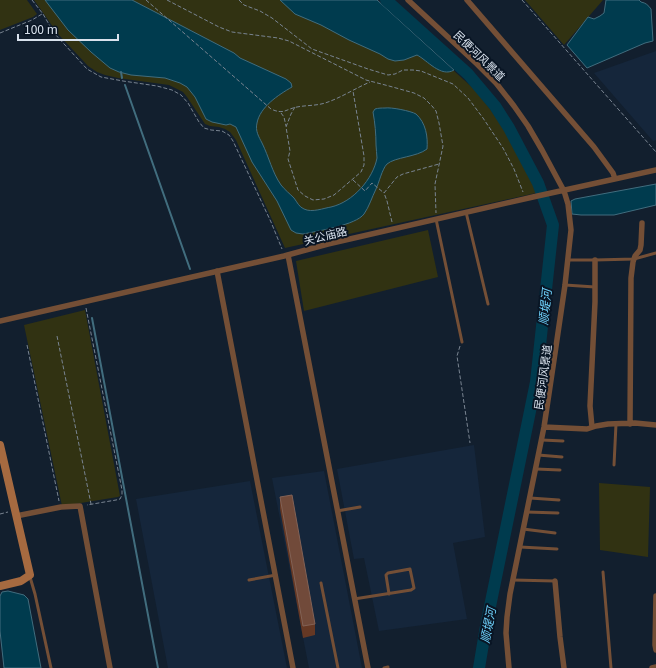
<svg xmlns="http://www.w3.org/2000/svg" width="656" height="668" font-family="Georgia,'Noto Sans SC',serif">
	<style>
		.built { fill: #15263b }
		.green { fill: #313212 }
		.water { fill: #003b4e; stroke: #416d7e }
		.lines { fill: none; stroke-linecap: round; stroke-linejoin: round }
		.stream { stroke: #416d7e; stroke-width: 2 }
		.river { stroke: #003b4e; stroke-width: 12 }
		.path { stroke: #798491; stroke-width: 1; stroke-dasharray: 4 2; stroke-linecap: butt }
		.lane { stroke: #744f36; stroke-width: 3 }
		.street { stroke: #744f36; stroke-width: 5.5 }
		.secondary { stroke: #a66a40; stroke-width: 8 }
		.wall { fill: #653824 }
		.building { fill: #714a3a; stroke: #826256 }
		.labels { text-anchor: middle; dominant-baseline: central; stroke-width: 4; stroke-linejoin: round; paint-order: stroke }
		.street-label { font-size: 11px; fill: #d9e2ed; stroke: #091524 }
		.water-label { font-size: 12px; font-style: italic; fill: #6fd2fc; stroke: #091524 }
	</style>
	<rect width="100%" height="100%" fill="#121f2e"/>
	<!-- built -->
	<path class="built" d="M656,51v89l-3,1 -59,-68z
		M474,445l11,92 -32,6 14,76 -88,12 -15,-73 -10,1 -17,-90z
		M324,471l38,197h-53l-37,-190z
		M250,481l37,187h-119l-32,-169z"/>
	<!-- green -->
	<path class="green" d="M0,0h27l10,14 -4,3 -33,13z
		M34,0h342l99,90 15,19 15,22 21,36 8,17 2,9 -251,55 -49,-108 -6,-8 -5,-3 -6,-2 -9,-1 -5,-2 -18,-27 -4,-5 -14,-7 -51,-7 -13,-3 -8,-3 -9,-6 -30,-32z
		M525,0h78l-39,45z
		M428,230l10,47 -134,34 -8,-50z
		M85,310l35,186 -2,1 -56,9 -38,-181z
		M599,483l51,4 -2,70 -48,-7z"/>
	<!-- water -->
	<path class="water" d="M45,0h87l102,53 6,5 46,21 5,4 1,4c-14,8 -32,20 -35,36 -2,8 2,14 5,20 7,14 10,29 19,42 4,5 9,9 13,13 3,4 5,9 10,11 8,4 20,-1 27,-2 22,-5 42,-28 46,-49 0,-4 -1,-9 -1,-13 0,-11 -1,-22 -3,-33l2,-3c3,-1 7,-1 10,-1 6,-1 26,3 31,6 10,9 12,23 11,35 -10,8 -32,8 -40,15 -5,5 -8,19 -11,25 -4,8 -7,18 -12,25 -8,11 -46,17 -61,20l-7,-1 -5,-3 -14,-29 -25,-39 -16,-35 -6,-3 -4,1 -14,-3 -6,-3 -11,-22 -8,-10 -7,-4 -15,-5 -34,-3 -12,-3 -9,-4 -19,-16 -23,-22z
		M280,0h97l77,70c-13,8 -27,-10 -37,-15l-13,5 -9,1 -7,-2 -8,-5 -31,-14 -28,-15 -26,-11z
		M606,0h33l2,2c5,1 7,3 10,7l2,32 -8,2 -58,25 -20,-23 21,-28 6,2 6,-3 4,-3z
		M656,184v21l-42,10h-33l-9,-1 -1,-13 4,-2z
		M8,591l16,4 4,4 13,69h-37l-4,-37v-35l2,-4z"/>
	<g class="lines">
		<!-- stream -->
		<path class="stream" d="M121,72l1,6
			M125,85l65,184
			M92,318l66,350"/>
		<!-- river -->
		<path class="river" d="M386,0l82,74 27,32 14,22 29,55 15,42 -17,157 -50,244 -7,42"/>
		<!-- path -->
		<path class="path" d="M32,0l11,14 11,19 33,36 14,8 22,4 34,5 15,4 9,5 7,8 11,19 5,6 7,2 11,1 7,4 4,6 38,81 11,27
			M146,0l125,109c13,6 15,0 26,-2 10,-2 21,-1 31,-5 14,-5 28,-14 42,-20
			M167,0l52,27 13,5 46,6 11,3 77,39 23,6 25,7 10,5 8,8 4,5 3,12 4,23 -8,38 1,29
			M239,0l5,5 16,6 12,7 40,31 56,20 20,6 7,-1 8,-4h10l8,1 32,13 15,14 15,20 20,30 11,21 9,23
			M522,0l134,152
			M0,33l32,-13 10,-6
			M295,107l-4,7 -5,13 4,24 -2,8 10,31 7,6 8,4 11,-1 10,-4 27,-23 3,-7v-9l-11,-65
			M281,113l3,4 2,9
			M353,180l12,11 7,-8 12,10
			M392,222l-5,-21 -3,-8 13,-16 6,-3 36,-10
			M86,308l36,182v5l-2,4 -4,1 -29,5
			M57,336l34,168
			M27,345l32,156
			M460,346l-3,10 13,87
			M0,514l8,-2"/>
		<!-- lane -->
		<path class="lane" d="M466,212l22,92
			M436,219l26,123
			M568,260h27l39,-1 22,-6
			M565,285l30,2
			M542,440l21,1
			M538,455l24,2
			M614,465l2,-41
			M536,469l24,1
			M530,498l29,2
			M337,511l23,-4
			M527,512l31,1
			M523,529l32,4
			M520,547l37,2
			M603,572l8,96
			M30,577l5,17 16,74
			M249,580l27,-5
			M513,580l42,1
			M321,583l17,85
			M354,599l57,-9 3,-2 -4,-19 -22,4 -2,2 3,19
			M384,668l4,-1"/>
		<!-- street -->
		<path class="street" d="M408,0l69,64 19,19 18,23 14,20 14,24 22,41 4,13 3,26 -6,55 -11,75 -10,67 -34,167 -3,23 -1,16 3,35
			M467,0l127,147 19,26 2,6
			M288,255l80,413
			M217,271l76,397
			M0,321l284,-65 44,-12 205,-47 123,-27
			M630,424l1,-146 2,-16 2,-6 5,-6 1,-5 1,-22
			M544,427l43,2 9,-3 12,-2 27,-1 21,2
			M592,427l-2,-21 5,-104v-42
			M16,516l45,-9 19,-1 30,162
			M555,581l5,56 4,31
			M656,596l-1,49 1,5
			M652,668l4,-1"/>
		<!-- secondary -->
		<path class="secondary" d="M0,445l30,130 -9,6 -21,5"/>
	</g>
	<!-- wall -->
	<path class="wall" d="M280,497l35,127v11l-12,3 -23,-129z"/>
	<!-- building -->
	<path class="building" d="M292,495l23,129 -12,2 -23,-129z"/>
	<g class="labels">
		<!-- street labels -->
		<g class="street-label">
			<text transform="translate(480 55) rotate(44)">民便河风景道</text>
			<text transform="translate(325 235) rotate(-14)">关公庙路</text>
			<text transform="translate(542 377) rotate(-82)">民便河风景道</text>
		</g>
		<!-- water labels -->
		<g class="water-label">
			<text transform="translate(544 307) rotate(-84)">顺堤河</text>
			<text transform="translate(487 625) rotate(-79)">顺堤河</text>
		</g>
	</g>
	<!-- scale -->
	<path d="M18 34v6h100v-6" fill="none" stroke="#d9e2ed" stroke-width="2"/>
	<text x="24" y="34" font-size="12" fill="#d9e2ed" stroke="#091524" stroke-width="3" paint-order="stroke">100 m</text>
</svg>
